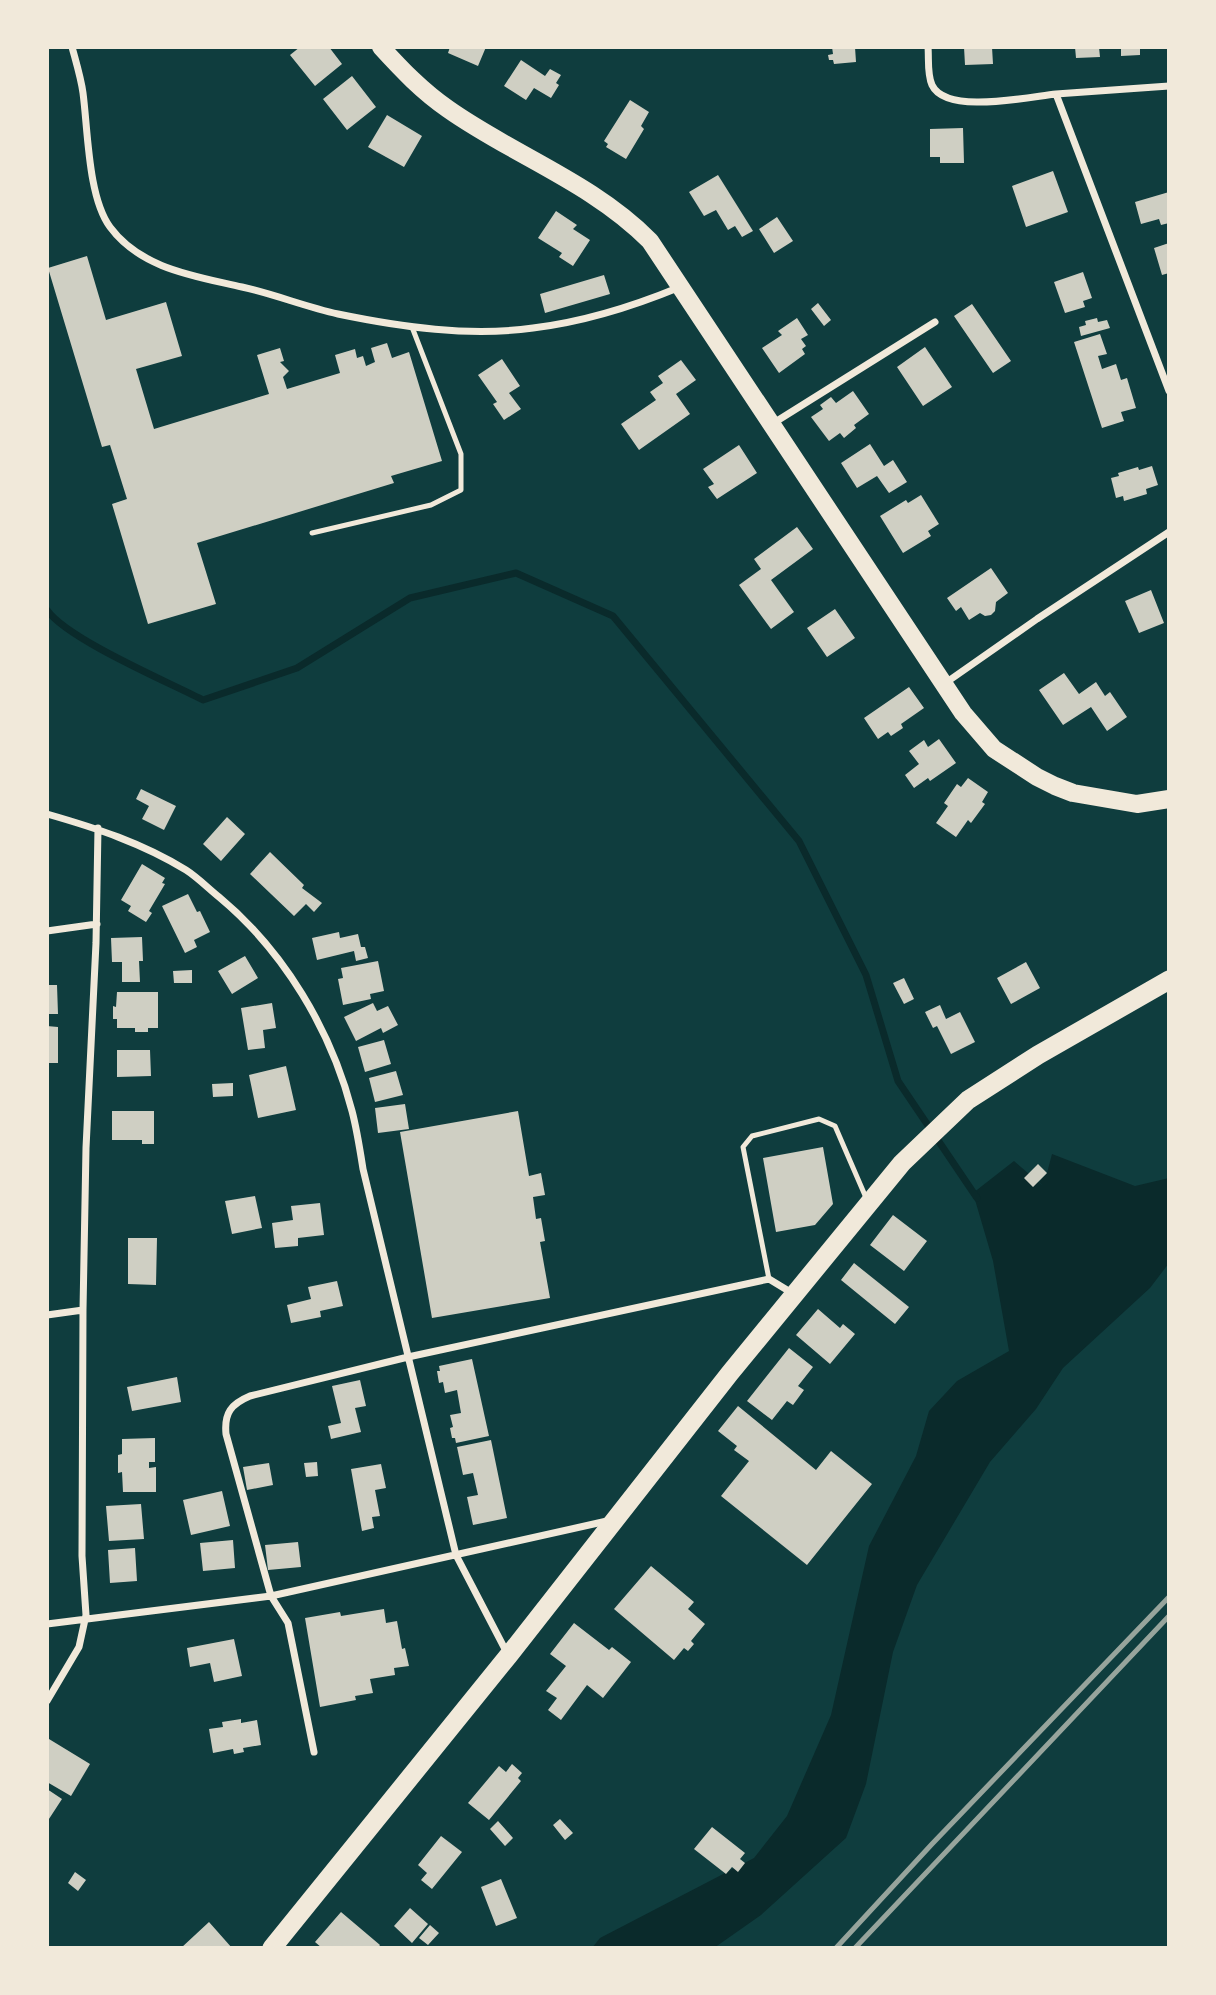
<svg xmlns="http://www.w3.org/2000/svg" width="1216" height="1995" font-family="'DM Sans',sans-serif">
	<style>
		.water { fill: #0a2a2b }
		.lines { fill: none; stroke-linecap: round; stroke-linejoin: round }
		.stream { stroke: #0a2a2b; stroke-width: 7 }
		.building { fill: #cfcfc3 }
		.service { stroke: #f1e9da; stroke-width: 5 }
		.minor { stroke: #f1e9da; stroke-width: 7 }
		.primary { stroke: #f1e9da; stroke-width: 18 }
		.trunk { stroke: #f1e9da; stroke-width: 19 }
		.rail { stroke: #97a49c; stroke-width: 5 }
	</style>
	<rect width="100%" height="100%" fill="#0f3d3e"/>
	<!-- water -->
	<path class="water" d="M1052,1154l83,32 34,-8v85l-19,25 -87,80 -27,41 -46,53 -73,123 -24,67 -27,132 -20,54 -85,77 -47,33h-122l8,-10 154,-80 33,-42 44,-101 38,-169 47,-90 13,-45 28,-30 52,-30 -16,-90 -20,-68 41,-32 29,25 -4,-4 8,-9z"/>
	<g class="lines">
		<!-- stream -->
		<path class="stream" d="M47,610c20,29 121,72 156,90l94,-32 113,-70 106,-25 97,43 186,225 67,134 32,106 79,117"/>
	</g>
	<!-- building -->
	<path class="building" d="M300,47h29l13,17 -27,22 -25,-31z
		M450,47h36l-8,19 -30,-13z
		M832,47h23l1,15 -22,2 -1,-4h-4l-1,-5 5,-1z
		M964,47h28l1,17 -28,1z
		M1075,47h24l1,10 -24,1z
		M1121,47h19v8l-19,1z
		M521,60l24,16 5,-7 11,6 -5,8 3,2 -8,13 -17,-10 -8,12 -22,-14z
		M352,76l24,31 -29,23 -24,-31z
		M630,100l19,12 -8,14 3,3 -18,30 -20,-12 2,-3 -4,-3z
		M387,115l35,21 -18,31 -36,-20z
		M963,128l1,35h-24v-6h-10v-28z
		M1053,171l15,41 -42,15 -14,-41z
		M718,175l35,56 -11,6 -7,-11 -7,4 -12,-20 -12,6 -15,-24z
		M1169,192v31l-8,2 -2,-6 -18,5 -6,-22z
		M556,211l21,14 -4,4 17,11 -17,26 -14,-9 3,-4 -24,-15z
		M777,217l16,24 -19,12 -15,-24z
		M1169,243v30l-7,2 -8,-27z
		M87,256l19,64 60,-18 16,54 -46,13 18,60 115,-35 -12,-39 23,-7 4,13 -4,1 9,9 -6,6 4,12 53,-16 -5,-18 20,-6 2,9 6,-2 3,10 9,-4 -4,-14 16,-5 5,15 17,-6 33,109 -51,15 3,7 -197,60 19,61 -68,20 -36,-120 15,-5 -17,-54 -8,2 -54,-179z
		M1083,272l9,26 -9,3 2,6 -20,6 -11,-31z
		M604,275l6,19 -65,19 -5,-19z
		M818,303l13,17 -7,6 -13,-17z
		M972,304l39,57 -18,12 -39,-57z
		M797,318l11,17 -7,4 5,7 -4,3 3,5 -26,19 -17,-25 20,-13 -4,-4z
		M1097,318l1,4 9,-2 3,8 -29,8 -2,-9 7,-2 -1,-4z
		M1100,334l7,20 -9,2 4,13 14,-5 5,16 6,-2 9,30 -15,4 3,9 -22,7 -28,-86z
		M925,347l27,40 -29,19 -26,-39z
		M502,359l18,27 -11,7 12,16 -17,11 -11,-16 4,-2 -19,-27z
		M681,360l15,20 -20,14 14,20 -51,36 -18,-26 35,-24 -6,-8 13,-9 -5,-7z
		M853,391l16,23 -15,11 2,3 -12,10 -4,-5 -11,8 -18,-24 12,-8 -3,-4 11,-8 5,6z
		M870,444l14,22 9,-6 14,22 -18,11 -12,-17 -20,12 -16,-25z
		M739,445l18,28 -40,26 -9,-12 6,-3 -11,-15z
		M1152,466l6,19 -12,4 1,5 -23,7 -1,-5 -7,2 -5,-20 8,-2 -1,-3 20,-6 1,3z
		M921,495l18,29 -11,7 3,5 -28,17 -23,-37 26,-16 2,3z
		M797,527l16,22 -42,31 23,32 -23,17 -32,-44 22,-16 -7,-10z
		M991,568l17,25 -12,9 -1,9 -4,4 -6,1 -5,-3 -11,7 -8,-13 -5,4 -9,-13z
		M1151,590l13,33 -25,10 -14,-32z
		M835,609l20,29 -28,19 -20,-29z
		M1064,673l15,21 17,-12 9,14 5,-4 17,25 -20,14 -16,-24 -28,18 -24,-35z
		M909,687l15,21 -23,16 2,4 -12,8 -3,-4 -10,7 -14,-21z
		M939,739l17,24 -26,18 -2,-3 -14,10 -9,-13 14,-11 -10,-13 15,-11 4,7z
		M968,778l20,14 -6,10 3,2 -14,19 -3,-3 -12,17 -20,-14 12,-17 -4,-3 13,-19 4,3z
		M141,789l35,17 -12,24 -22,-11 7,-13 -13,-7z
		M227,817l18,17 -24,27 -18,-17z
		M270,852l34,33 -2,3 20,15 -8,9 -8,-8 -12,12 -44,-42z
		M142,864l23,14 -3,5 3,1 -16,27 3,2 -6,9 -18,-11 3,-5 -10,-6z
		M188,894l9,18 3,-1 10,21 -16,8 3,7 -12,6 -23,-47z
		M339,932l1,6 18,-4 3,13h4l3,11 -12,3 -2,-10 -37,9 -5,-22z
		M142,937l1,24h-4l1,21h-18v-20h-10l-1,-24z
		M245,956l13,22 -26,16 -14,-23z
		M378,961l6,30 -14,3 1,5 -28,6 -5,-26 5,-1 -2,-10z
		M1026,962l14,26 -29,16 -14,-26z
		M192,970v13h-18l-1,-12z
		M904,978l10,21 -10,5 -11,-21z
		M47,985h10l1,29h-11z
		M117,992h41v36h-10v4h-13v-4h-18v-9h-4v-13l3,1z
		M272,1003l4,25 -13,2 2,18 -17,2 -7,-42z
		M373,1003l4,8 11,-5 10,19 -15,8 -2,-5 -25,13 -12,-24z
		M940,1005l6,14 14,-7 15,30 -24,12 -14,-28 -4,2 -8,-16z
		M47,1026l11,1v36h-11z
		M384,1040l7,24 -26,8 -7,-25z
		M117,1050h33l1,26 -34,1z
		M286,1066l10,44 -38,8 -9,-43z
		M396,1071l7,24 -28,7 -6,-24z
		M233,1083v13l-20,1 -1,-13z
		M405,1104l4,25 -31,4 -3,-25z
		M112,1111h42v33h-12v-4h-30z
		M518,1111l11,65 12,-3 4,22 -12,2 3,22 5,-1 4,23 -5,1 10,56 -118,20 -32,-186z
		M823,1147l10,57 -18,21 -39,7 -13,-74z
		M1038,1164l9,9 -14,14 -9,-9z
		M255,1196l7,32 -30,6 -7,-33z
		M320,1203l4,32 -26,3v8l-23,2 -3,-25 21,-3 -2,-14z
		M893,1215l34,26 -23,30 -34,-26z
		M128,1238h29l-1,47 -28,-1z
		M854,1263l55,44 -14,17 -54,-44z
		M337,1281l6,25 -23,5 1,6 -30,6 -4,-18 24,-6 -3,-12z
		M818,1309l22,19 3,-4 12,10 -25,30 -34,-29z
		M789,1348l24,19 -15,19 6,4 -11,15 -6,-4 -15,19 -25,-19z
		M472,1359l17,77 -33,7 -1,-5h-3l-2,-10 3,-1 -3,-12 11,-2 -4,-23 -12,3 -2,-11 -4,1 -2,-12h3l-1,-5z
		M177,1377l4,25 -49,9 -5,-24z
		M360,1380l6,26 -11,2 6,24 -30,7 -3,-13 13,-3 -9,-37z
		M738,1406l78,64 15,-19 41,33 -65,81 -86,-69 28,-35 -15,-11 3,-4 -19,-15z
		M155,1438v24h-6v6l7,-1v25h-33l-1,-20 -4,1v-18l4,-1v-15z
		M491,1440l16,78 -34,7 -6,-28 11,-2 -5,-22 -10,2 -6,-28z
		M317,1462l1,14 -12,1 -2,-14z
		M269,1463l4,22 -26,5 -4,-23z
		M381,1464l5,24 -11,2 5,26 -8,1 2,11 -12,3 -11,-62z
		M222,1491l8,35 -39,9 -8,-35z
		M141,1504l3,35 -35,2 -3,-35z
		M233,1540l2,28 -32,3 -3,-28z
		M298,1542l3,25 -33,3 -3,-25z
		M135,1548l2,33 -27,2 -2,-33z
		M651,1566l43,36 -6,7 17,15 -14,17 3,3 -6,7 -4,-3 -10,12 -60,-51z
		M384,1609l2,14 11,-2 5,28 3,-1 4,18 -15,2 1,7 -25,4 3,14 -18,3 1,4 -36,7 -15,-89 35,-6 1,4z
		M574,1623l35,27 3,-3 19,15 -28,36 -16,-13 -26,35 -13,-10 9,-12 -11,-7 20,-25 -16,-12z
		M234,1639l8,37 -28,6 -4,-19 -20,4 -3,-19z
		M241,1719v4l16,-3 4,25 -18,3 1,4 -10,2 -1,-5 -20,4 -4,-24 14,-2 -1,-5z
		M49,1739l41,25 -19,32 -24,-14z
		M512,1764l10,9 -4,5 3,3 -32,39 -21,-17 31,-37 7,6z
		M47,1789l15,10 -15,23z
		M560,1819l13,14 -8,7 -12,-15z
		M498,1821l15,17 -8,8 -15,-17z
		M712,1827l33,26 -5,6 5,4 -7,9 -6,-5 -6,7 -32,-25z
		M441,1836l21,16 -30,37 -11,-9 6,-7 -9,-8z
		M75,1872l11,8 -8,11 -10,-8z
		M501,1879l16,39 -21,8 -15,-39z
		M410,1908l18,16 -16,19 -18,-17z
		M341,1912l39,33 -2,3h-56l-7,-6z
		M209,1922l23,26h-51z
		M430,1925l9,8 -11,12 -9,-7z"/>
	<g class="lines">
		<!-- service -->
		<path class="service" d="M312,533l119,-28 30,-15v-36l-49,-127
			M769,1279l-26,-132 9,-11 67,-17 16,7 32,74"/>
		<!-- minor -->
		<path class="minor" d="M72,47c4,15 9,31 11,46 5,38 5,104 27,134 31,42 85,49 132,60 32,7 64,20 96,27 63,13 131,23 195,14 50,-6 101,-22 147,-41
			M928,47c1,12 -1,27 4,38 14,30 96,12 124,9l113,297
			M1056,94l113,-8
			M772,424l163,-102
			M944,684l93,-65 132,-87
			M47,814c49,14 95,29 139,56 11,7 22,18 33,27 65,54 112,133 133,214 5,19 8,39 11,58l93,386 52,100
			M47,931l50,-7
			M47,1315l36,-5
			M47,1624l224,-28 336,-75
			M47,1701l32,-54 7,-32 -4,-59 1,-246 3,-162 10,-205 2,-115
			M314,1752l-26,-129 -17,-27 -45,-162c-2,-21 5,-30 24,-38l158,-39 361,-78 23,14"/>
		<!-- primary -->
		<path class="primary" d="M381,47c21,23 41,44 67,62 65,46 145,74 202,132l313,472 31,36 43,28 18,9 18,7 64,11 32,-5"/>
		<!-- trunk -->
		<path class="trunk" d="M272,1948l237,-293 221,-282 172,-210 66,-63 70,-45 131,-75"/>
		<!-- rail -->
		<path class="rail" d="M836,1948l96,-104 237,-247
			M855,1948l314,-332"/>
	</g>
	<!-- border -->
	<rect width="1216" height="1995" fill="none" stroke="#f1e9da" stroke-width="98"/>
</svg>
